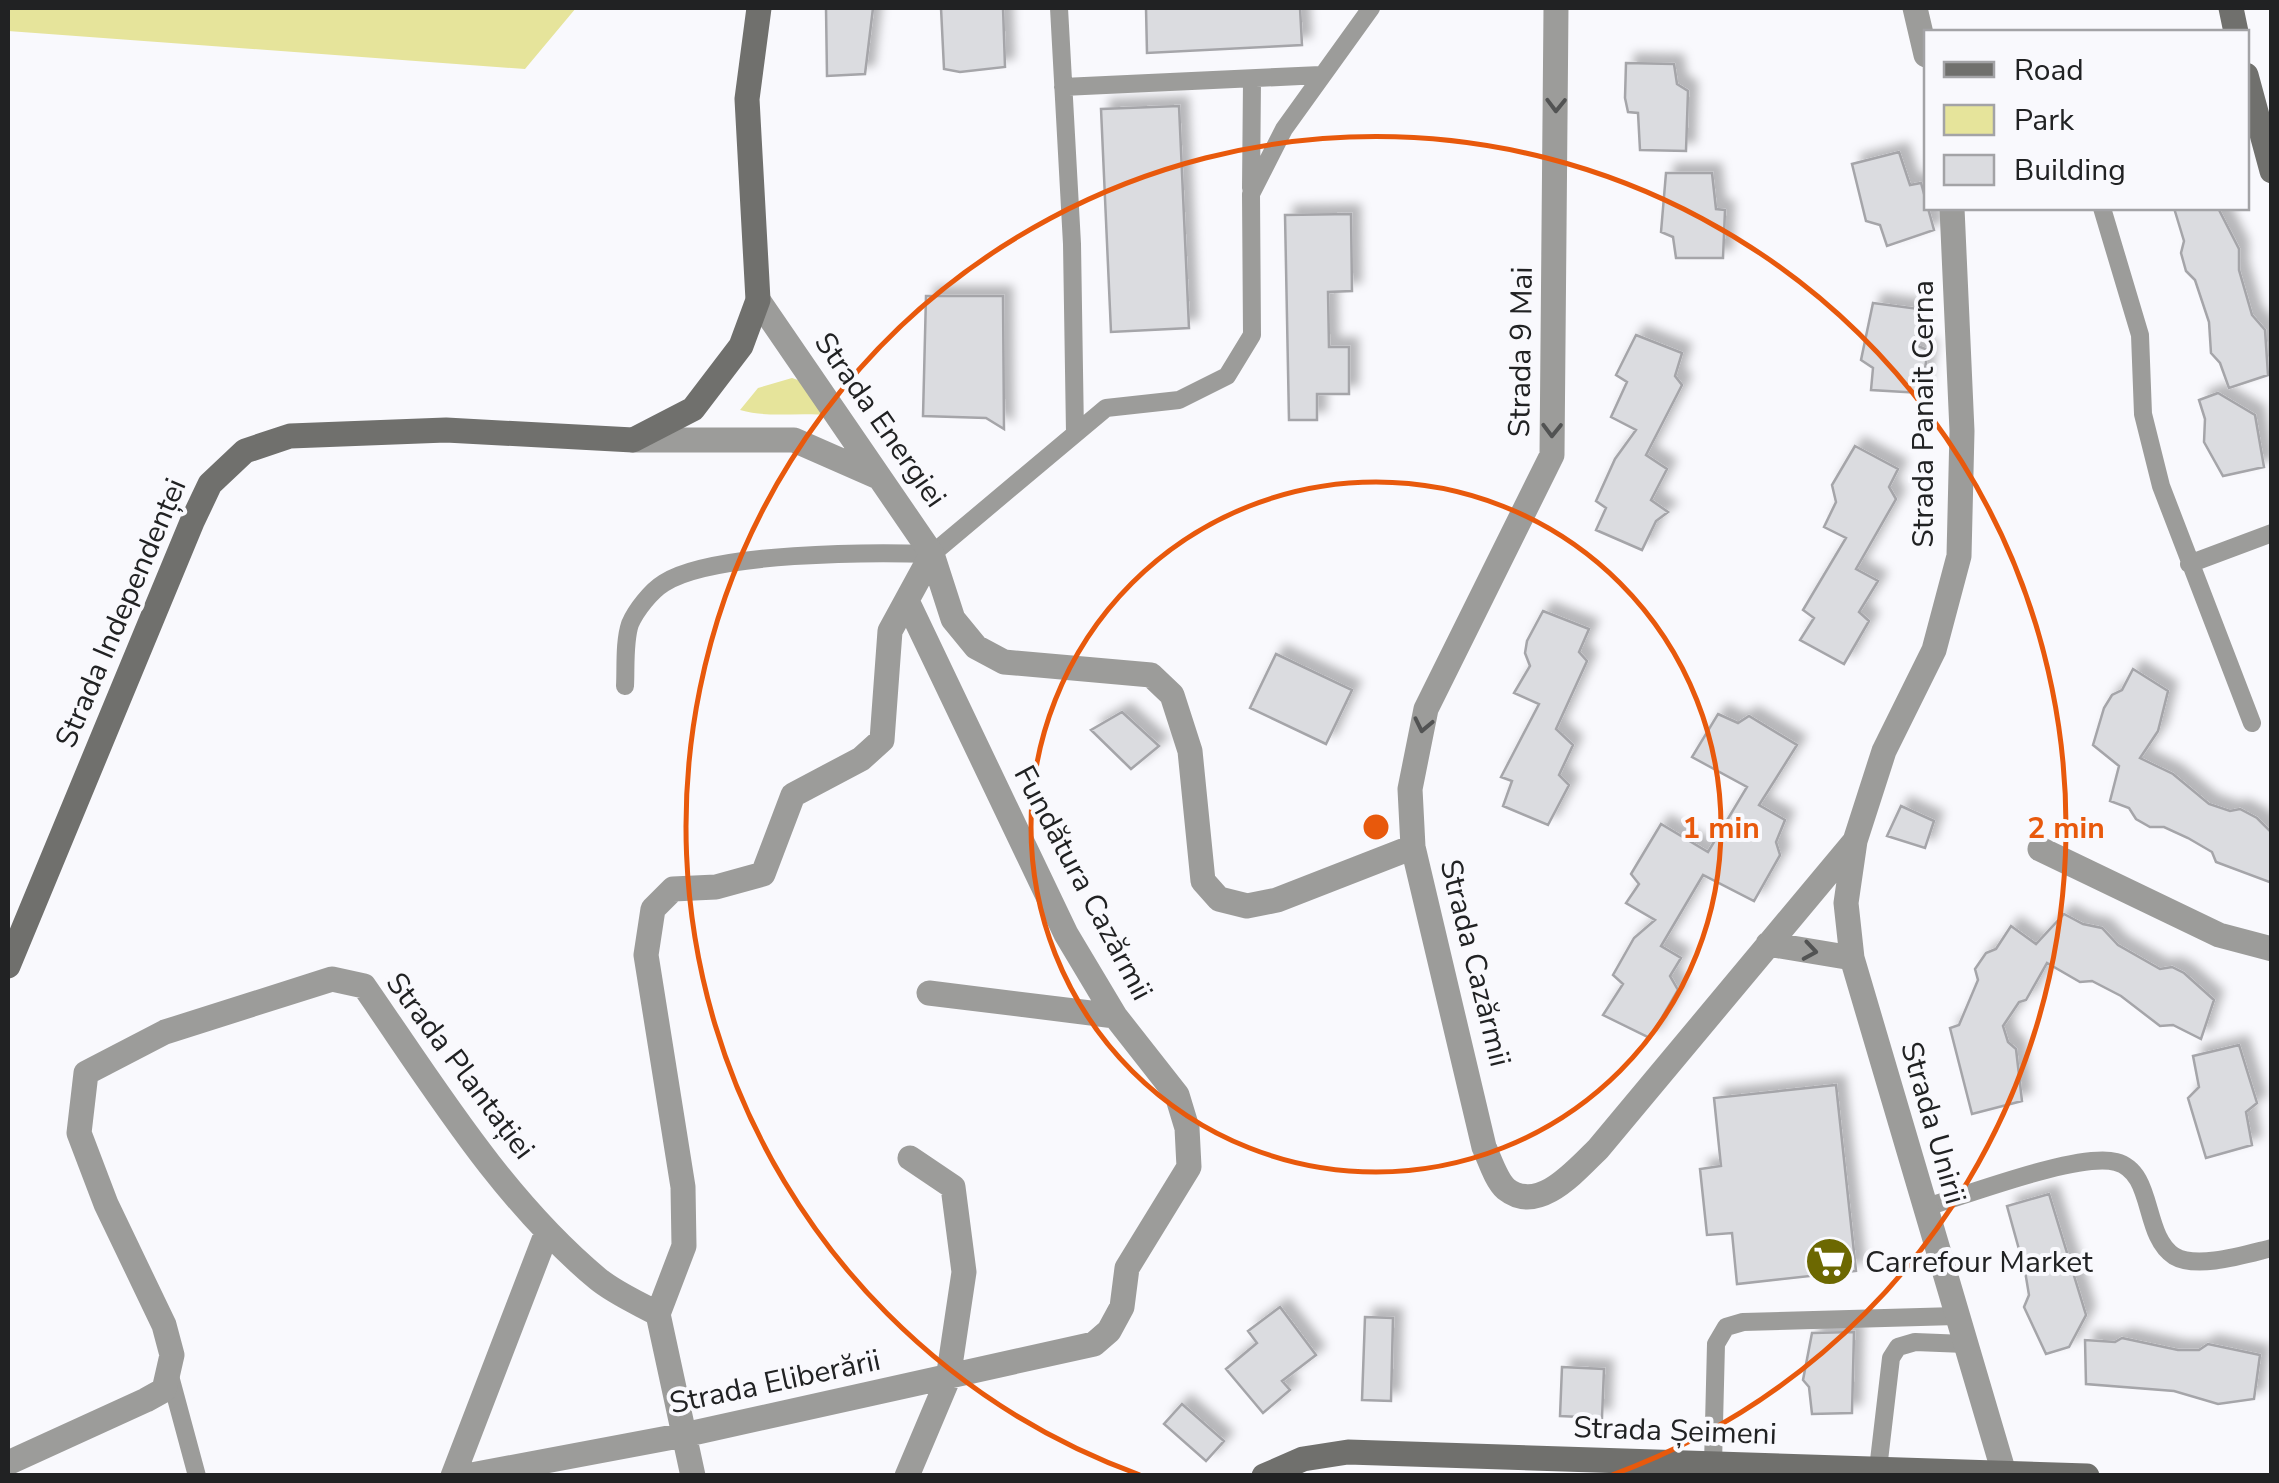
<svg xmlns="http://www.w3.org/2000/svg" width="2279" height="1483" font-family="'Nunito Sans',sans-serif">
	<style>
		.green { fill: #e6e49b }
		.building { fill: #dbdce0; stroke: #a5a5a9; stroke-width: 2.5; filter: url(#shadow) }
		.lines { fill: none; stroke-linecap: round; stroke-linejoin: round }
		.lane { stroke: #9c9c9a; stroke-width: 18 }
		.street { stroke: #9c9c9a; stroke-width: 25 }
		.secondary { stroke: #70706d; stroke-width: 25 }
		.oneway { stroke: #525353 }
		.ring { fill: none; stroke: #e8590c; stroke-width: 5 }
		.labels { text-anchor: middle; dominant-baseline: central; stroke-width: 8; stroke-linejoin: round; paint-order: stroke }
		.street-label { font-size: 30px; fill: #212223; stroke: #f9f9fd }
		.poi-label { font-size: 30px; fill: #212223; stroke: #f9f9fd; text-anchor: start }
		.centre { fill: #e8590c; stroke: #f9f9fd; stroke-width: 5 }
		.ring-label { font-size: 30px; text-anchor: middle; font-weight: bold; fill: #e8590c; stroke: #f9f9fd; stroke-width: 8; stroke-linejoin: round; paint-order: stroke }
	</style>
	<defs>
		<filter id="shadow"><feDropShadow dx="9" dy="-9" stdDeviation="5" flood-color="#0004"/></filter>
	</defs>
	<rect width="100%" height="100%" fill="#f9f9fd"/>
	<!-- green -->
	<path class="green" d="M8,8h568l-51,61 -517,-38z
		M792,378l30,10 10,28c-33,-5 -61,3 -92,-6l18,-22z"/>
	<!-- building -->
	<path class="building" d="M826,8h47l-8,66 -38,2z
		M941,8h62l2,59 -45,5 -16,-3z
		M1146,8h154l2,37 -155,8z
		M1626,63l48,1 3,20 11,7 -2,60 -46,-1 -2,-37 -10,-1 -3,-14z
		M1179,106l10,222 -78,4 -10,-223z
		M1899,152l11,33 11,-2 13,47 -47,16 -7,-21 -14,-4 -14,-57z
		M1666,173h46l4,36 9,1 -2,48h-47l-3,-21 -12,-5z
		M2174,208h44l21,41v21l13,45 13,15 3,45 -39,13 -9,-25 -9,-10 -2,-31 -14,-42 -9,-9 -5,-18 3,-12z
		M1351,214l1,77 -24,1 1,55h20v47h-32v26h-28l-4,-205z
		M926,296h77l1,133 -18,-11 -63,-2z
		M1873,303l46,6 -4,36 13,5 -7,43 -50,-3 2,-22 -12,-8z
		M1636,335l46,18 -7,23 7,9 -36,70 21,14 -16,31 17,12 -12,9 -14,29 -46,-20 10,-22 -10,-7 19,-42 21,-29 -25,-13 16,-35 -11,-7z
		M2218,393l37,22 9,52 -41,9 -19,-34 1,-23 -6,-19z
		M1855,446l43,23 -9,18 7,12 -40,70 22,12 -19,31 10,9 -25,43 -44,-24 14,-22 -11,-8 43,-72 -22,-11 12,-25 -4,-17z
		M1543,611l46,18 -10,23 8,9 -31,68 17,16 -14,30 10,10 -21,40 -45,-19 9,-25 -11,-4 38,-73 -25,-11 16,-27 -5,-13 2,-12z
		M1276,654l76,36 -26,54 -76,-36z
		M2133,669l35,22 -10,40 -18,27 33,16 36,30 21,7 10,-2 17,9 15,15v50l-56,-21 -4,-10 -24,-14 -24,-11h-14l-14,-8 -7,-11 -19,-7 9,-35 -26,-21 11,-37 8,-13 10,-5z
		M1122,712l37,34 -28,23 -40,-39z
		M1718,714l20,9 11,-7 48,29 -38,60 26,15 -9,22 4,13 -26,46 -51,-26 -42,71 20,12 -11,18 8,14 -28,48 -47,-23 20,-31 -10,-9 21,-37 21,-18 -29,-17 13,-19 -8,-10 30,-50 47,28 39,-65 -55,-30z
		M1901,806l33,15 -9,27 -38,-12z
		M2064,914l19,10 19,4 16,17 42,24 12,-2 12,6 30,27 -13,39 -28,-14 -13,1 -39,-30 -29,-15 -12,1 -33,-19 -21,37 -7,2 -16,24 5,16 8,7 6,52 -50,13 -22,-86 9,-3 19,-45 -3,-11 11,-16 10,-4 15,-23 25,18z
		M2239,1045l18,58 -11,9 6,33 -46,13 -18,-60 11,-11 -6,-31z
		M1836,1085l20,186 -119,13 -5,-51 -25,2 -7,-66 21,-3 -7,-68z
		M2049,1194l37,121 -17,32 -23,7 -22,-47 5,-12 -4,-24 -18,-65z
		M1280,1307l36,48 -34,26 8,9 -27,23 -37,-44 31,-26 -9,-12z
		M1365,1317l28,1 -2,83 -29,-1z
		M1854,1332l-2,81 -40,1 -3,-27 -6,-7 9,-47z
		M2122,1338l56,12h21l9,-6 52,11 -6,44 -36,5 -44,-13 -88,-7 -1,-44 30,2z
		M1562,1367l42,2 -2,49 -42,-2z
		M1182,1404l42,37 -18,20 -42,-37z"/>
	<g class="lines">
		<!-- lane -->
		<path class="lane" d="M1059,8l13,236 3,189
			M1063,87l258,-12
			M1251,188l1,-107
			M2102,208l38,127 3,79 18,72 91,237
			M2189,564l83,-31
			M625,686c1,-18 -1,-44 5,-62 6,-14 21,-33 34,-41 48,-31 209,-31 268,-29l174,-146 73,-8 48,-24 25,-41 -1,-141 33,-65 87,-121
			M1923,1208c42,-12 155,-56 193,-46 39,10 26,73 58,94 23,14 73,-2 98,-8
			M170,1376l27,100
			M1713,1464l3,-120 10,-17 17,-5 213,-6
			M1878,1469l13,-111 7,-11 17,-5 50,2"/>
		<!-- street -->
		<path class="street" d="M1915,8l11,47
			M1952,208l10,223 -3,125 -25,94 -50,101 -29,90 -9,62 6,55 152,515
			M758,300l174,254 21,65 23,28 28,15 147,13 21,20 18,56 13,130 16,18 28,7 30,-6 136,-53 71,300c6,13 12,33 22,42 33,26 70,-19 92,-40l257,-308
			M633,440h161l82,36
			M1413,847l-3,-58 16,-80 126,-254 4,-447
			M2040,849l179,86 53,14
			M1768,944l84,14
			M929,993l186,23
			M658,1314l26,-68 -1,-59 -37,-232 7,-46 20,-20 43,-2 47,-13 30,-79 68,-36 21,-19 8,-109 42,-77
			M8,1463l138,-63 18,-10 8,-35 -8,-30 -58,-121 -27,-71 7,-60 79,-41 167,-53 32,7c70,101 138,213 234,293 17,14 40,24 60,35l35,162
			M453,1476l94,-244
			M466,1476l218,-41 410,-91 15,-13 13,-24 5,-39 62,-101 -2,-39 -10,-33 -62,-79 -49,-82 -159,-333
			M907,1476l41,-97 16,-107 -11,-85 -43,-29"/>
		<!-- secondary -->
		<path class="secondary" d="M2231,8l5,24
			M2246,75l26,96
			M8,966l184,-444 18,-38 35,-33 45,-15 156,-6 187,10 60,-31 48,-63 17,-46 -11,-201 12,-91
			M1264,1476l39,-17 45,-7 739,24"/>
	</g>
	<!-- one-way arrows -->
	<defs><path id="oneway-chevron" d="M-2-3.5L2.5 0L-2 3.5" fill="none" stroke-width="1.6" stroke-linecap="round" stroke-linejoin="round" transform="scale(2.5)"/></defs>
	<g class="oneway">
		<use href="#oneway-chevron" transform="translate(1556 105) rotate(91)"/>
		<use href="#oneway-chevron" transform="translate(1552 430) rotate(91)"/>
		<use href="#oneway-chevron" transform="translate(1423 725) rotate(102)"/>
		<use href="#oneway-chevron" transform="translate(1810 951) rotate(9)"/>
	</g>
	<!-- distance rings -->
	<g class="ring">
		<circle cx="1376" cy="827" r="345"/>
		<path d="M1140 1475A690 690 0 1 1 1612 1475"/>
	</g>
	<!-- icons -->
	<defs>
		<symbol id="supermarket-disc" viewBox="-11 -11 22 22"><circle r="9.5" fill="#6c6801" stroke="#f9f9fd"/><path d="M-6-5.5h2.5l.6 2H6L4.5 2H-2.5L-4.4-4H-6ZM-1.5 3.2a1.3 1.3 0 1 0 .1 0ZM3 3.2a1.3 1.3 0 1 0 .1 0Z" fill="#fff"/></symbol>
	</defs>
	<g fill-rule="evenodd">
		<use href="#supermarket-disc" x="1802" y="1234" width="55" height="55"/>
	</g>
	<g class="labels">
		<!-- street labels -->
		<g class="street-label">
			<text transform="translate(1521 352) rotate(-89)">Strada 9 Mai</text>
			<text transform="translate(1923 414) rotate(-90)">Strada Panait Cerna</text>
			<text transform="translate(880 420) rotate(55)">Strada Energiei</text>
			<text transform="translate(121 613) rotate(-67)">Strada Independenței</text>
			<text transform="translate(1083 883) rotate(62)">Fundătura Cazărmii</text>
			<text transform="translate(1475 963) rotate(76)">Strada Cazărmii</text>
			<text transform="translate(460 1066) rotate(53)">Strada Plantației</text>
			<text transform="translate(1933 1123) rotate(74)">Strada Unirii</text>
			<text transform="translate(775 1382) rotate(-12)">Strada Eliberării</text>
			<text transform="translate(1675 1431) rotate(2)">Strada Șeimeni</text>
		</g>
		<!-- poi labels -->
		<g class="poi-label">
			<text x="1865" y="1262">Carrefour Market</text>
		</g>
	</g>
	<circle cx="1376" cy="827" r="15" class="centre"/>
	<g class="ring-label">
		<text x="1721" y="838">1 min</text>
		<text x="2066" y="838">2 min</text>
	</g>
	<!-- border -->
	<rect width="2279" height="1483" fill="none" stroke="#212223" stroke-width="20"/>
	<!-- legend -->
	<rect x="1924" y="30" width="325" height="180" fill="#f9f9fd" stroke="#a3a3a6" stroke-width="2.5"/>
	<rect x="1944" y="62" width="50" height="15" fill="#70706d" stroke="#a3a3a6" stroke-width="2.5"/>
	<text x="2014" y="80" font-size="30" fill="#212223">Road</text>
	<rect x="1944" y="105" width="50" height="30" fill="#e6e49b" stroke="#a3a3a6" stroke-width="2.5"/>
	<text x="2014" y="130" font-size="30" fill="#212223">Park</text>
	<rect x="1944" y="155" width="50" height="30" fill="#dbdce0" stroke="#a3a3a6" stroke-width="2.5"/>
	<text x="2014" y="180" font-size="30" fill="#212223">Building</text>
</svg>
